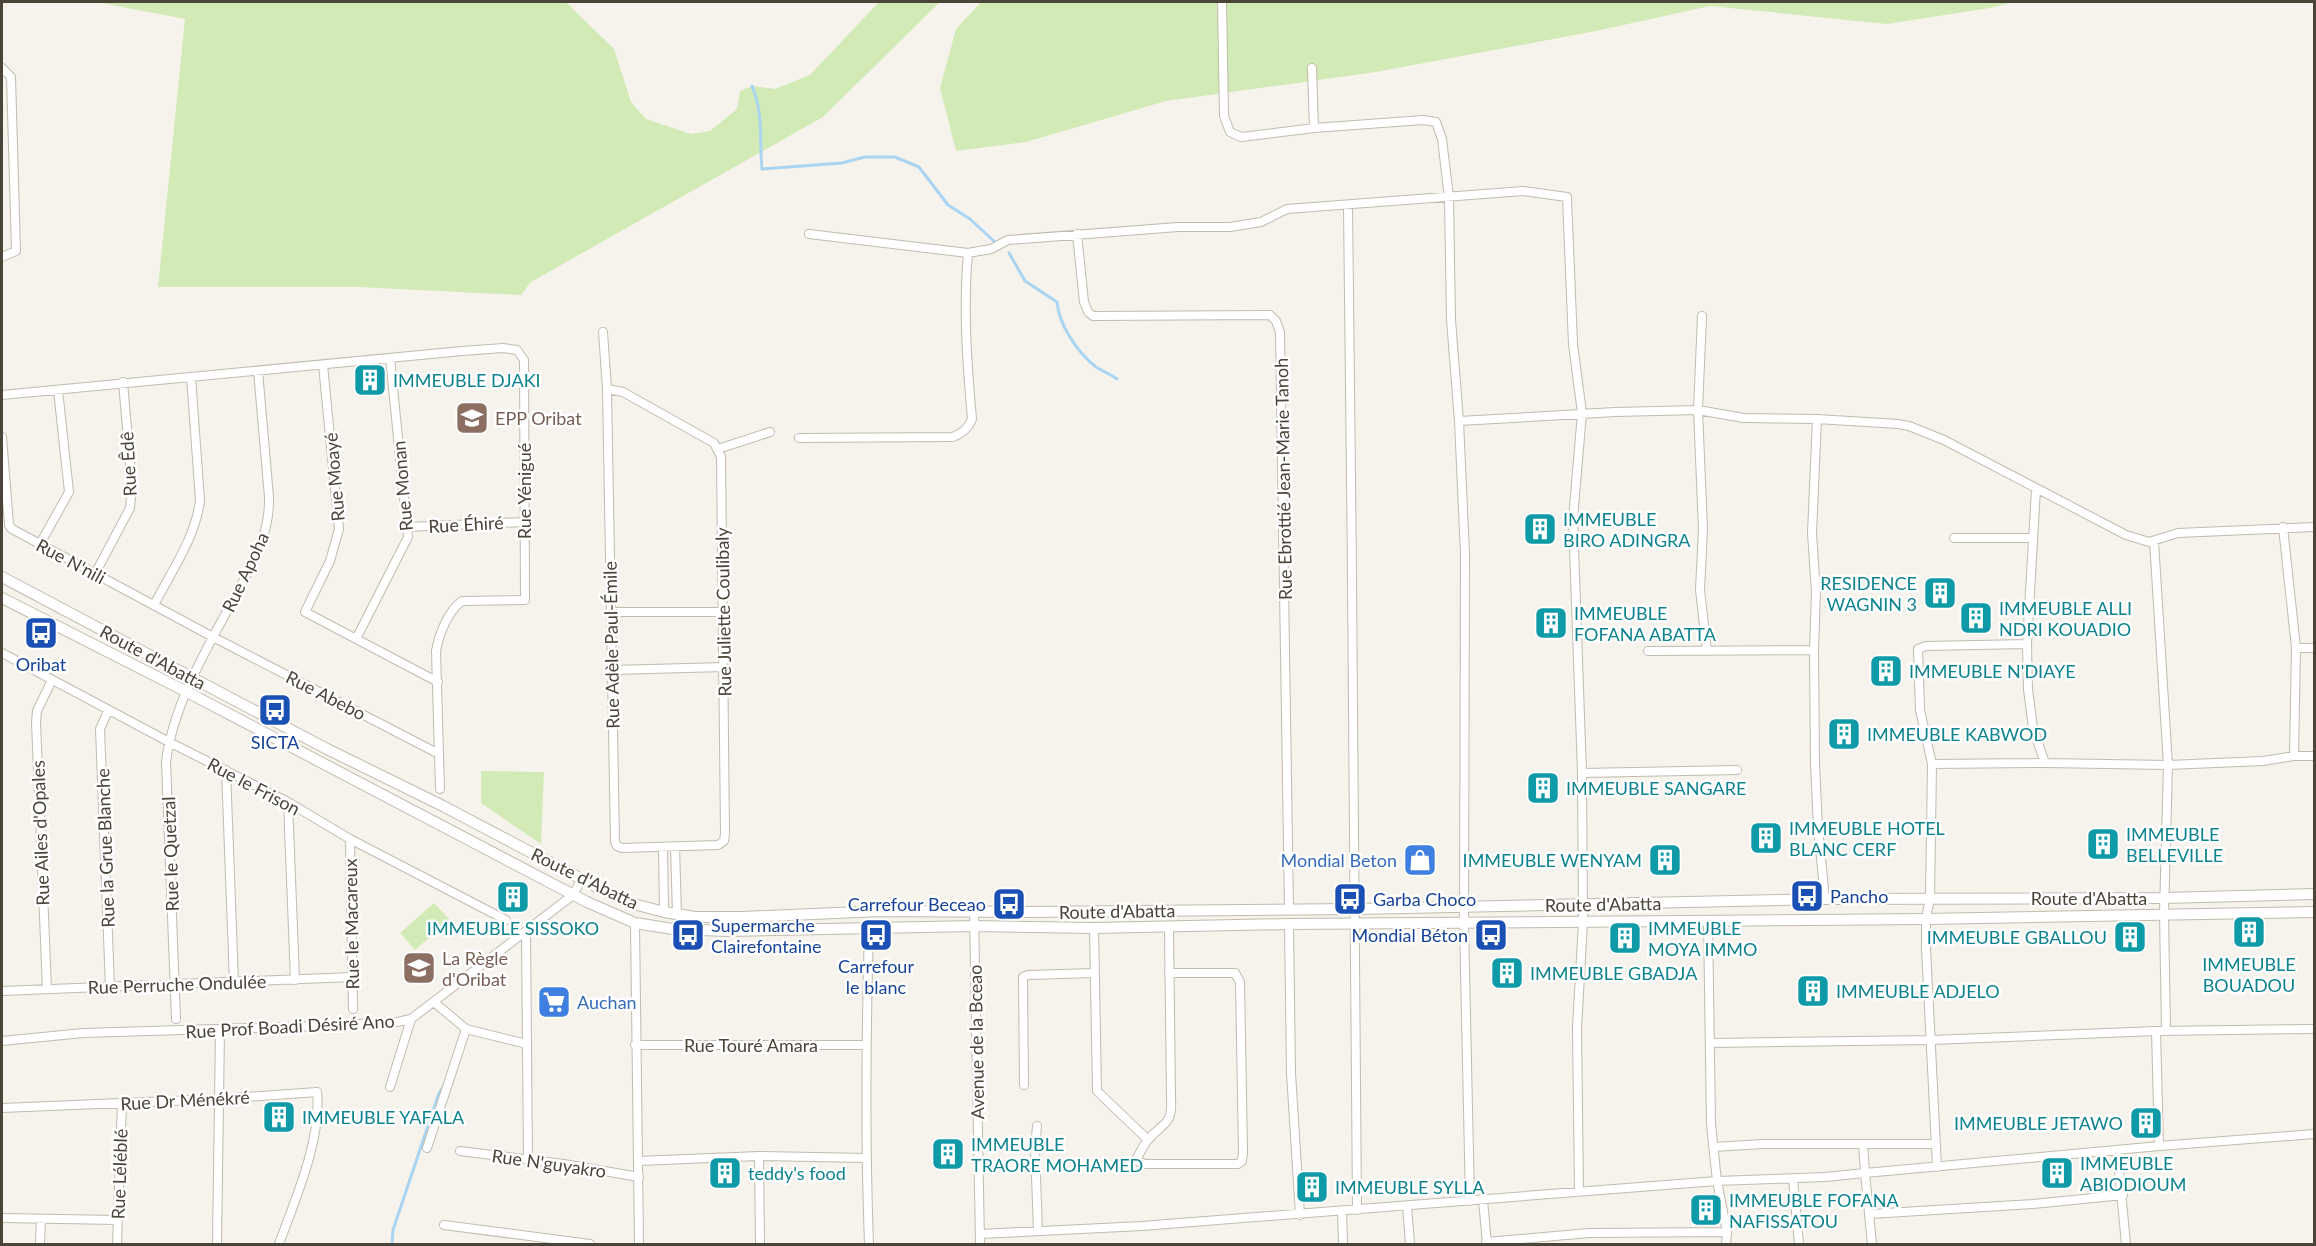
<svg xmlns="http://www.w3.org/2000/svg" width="2316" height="1246" font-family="Lato,sans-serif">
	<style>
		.green { fill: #d2eab5 }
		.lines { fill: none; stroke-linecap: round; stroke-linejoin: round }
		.stream { stroke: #a9d4f2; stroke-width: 3 }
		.minor-casing { stroke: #c2bbae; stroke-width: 10 }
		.tertiary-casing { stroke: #c2bbae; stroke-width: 12 }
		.minor { stroke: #fff; stroke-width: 8 }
		.tertiary { stroke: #fff; stroke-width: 10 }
		.labels { text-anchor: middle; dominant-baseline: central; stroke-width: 5; stroke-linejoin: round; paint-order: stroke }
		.culture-label { font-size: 18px; fill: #0d838f; stroke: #fff; text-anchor: start }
		.education-label { font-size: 18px; fill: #785e54; stroke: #fff; text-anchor: start }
		.street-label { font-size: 18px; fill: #4b4439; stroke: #fff }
		.transit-label { font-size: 18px; fill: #164399; stroke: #fff }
		.shop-label { font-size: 18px; fill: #366cbe; stroke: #fff; text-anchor: end }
	</style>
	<rect width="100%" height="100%" fill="#f6f3ec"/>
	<!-- green -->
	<path class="green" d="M96,2h470l48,47 17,53 15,17 45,15 19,-3 27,-22 3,-18 12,-5 23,3 35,-14 69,-73h61l-117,115 -292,165 -10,13 -162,-8h-201l27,-268z
		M981,2h1033l-24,6 -103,16 -177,-18 -114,25 -220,41 -210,29 -140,41 -70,9 -16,-63 16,-59z
		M481,771l63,1 -3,72 -60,-41z
		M434,903l16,17 -35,30 -15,-17z"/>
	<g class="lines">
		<!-- stream -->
		<path class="stream" d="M752,86c12,28 7,53 10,83l80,-6 23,-6h30l24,10 29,38 22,14 27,25
			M1009,253l16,28 32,21c2,23 20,50 39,65 6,4 14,7 21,12
			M392,1244l1,-14 46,-137 4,-6"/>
		<defs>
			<path id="minor" d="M1222,2l2,114 6,16 11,5 73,-9 109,-8 13,2 6,17 7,59 2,122 8,101 6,133 -1,370 6,277
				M2,68l9,9 5,174 -14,6
				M1312,68l2,60
				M1348,205c3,335 9,670 9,1005
				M809,234l159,19
				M1077,234l7,68 4,10 5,4 177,-1 6,6 4,11 9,576
				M1702,316l-4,94 5,119 -3,61 7,61
				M603,332l4,57 8,453 2,4 5,2 96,-3 6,-4 1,-8 -4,-376 -7,-14 -91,-51 -16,-3
				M323,365l16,164 -9,32 -25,51 133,70
				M2,395l460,-44 41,-3 14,2 7,10 1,240 -63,1c-14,10 -23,33 -26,50l4,138
				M1817,419l-5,114 4,59 -2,58 1,114 3,64 7,71
				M1459,421l156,-9 83,-2 46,8 73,1 81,5 11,2 35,14 182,95 23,7 29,-9 136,-6
				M2,437l7,88 3,4 201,108 226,117
				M799,438l154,-1c9,-4 15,-8 19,-18 -5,-56 -9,-110 -4,-166l23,-4 17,-9 170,-13h52l31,-5 26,-13 236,-18 44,6 6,147 9,69 -9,106 9,254 1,149 -6,106 2,164
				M718,449l52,-17
				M2036,489l-9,155 1,45 5,39 12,35
				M408,527l116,-5
				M2283,527l13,121 -2,108
				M1954,538h78
				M2154,541l14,224 -4,148 2,118
				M40,544l29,-52 -11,-102
				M95,574l35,-66 2,-22 -9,-104
				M154,605c17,-33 42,-68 46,-105l-9,-123
				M611,612h112
				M356,639l52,-102 -18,-179
				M2296,648h18
				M1648,651l166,-1
				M2,653l167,89 119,60 62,37 156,81
				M612,670l112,-3
				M108,711l-8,18 10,258
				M1932,764l113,-1 123,2 95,-4 31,-5h20
				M226,770l8,212
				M1582,773l155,-3
				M288,802l7,178
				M350,839l3,170
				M663,847l1,65
				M675,847l2,67
				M974,912l6,332
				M1708,920l3,204 6,57 10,51 -1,12
				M635,923l4,321
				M1289,924l2,149 9,142
				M1094,928l3,163 51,49
				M1169,928l2,170c2,29 -9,24 -24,43 -4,5 -7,12 -10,17v3l8,3h93l4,-3 1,-9 -3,-170 -5,-9h-66
				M526,932l2,228
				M47,989l-11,-267 1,-11 15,-31
				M2,991l350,-14
				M435,1003l31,26 61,15
				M176,1019l-10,-257c7,-57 40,-112 67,-162 18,-34 37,-63 36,-103l-11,-126
				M2156,1031l3,115
				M2,1041l81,-8 235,-7 79,-4 14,-3 162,-124 8,-15
				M1711,1043l220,-3 225,-9 158,-2
				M635,1045h231
				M1024,1085l-1,-108 5,-2 66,-2
				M390,1087l21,-68
				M2,1108l216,-9 99,-7c5,47 -22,108 -38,152
				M1037,1126l-2,23 3,82
				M1863,1144l2,29 294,-27 155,-12
				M1713,1147l50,-3h171
				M427,1148l39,-119
				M2117,1150l9,94
				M460,1151l104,13 75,13
				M759,1156l1,88
				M638,1161l121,-5 107,2
				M1937,1167l-11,-219v-29l4,-21 2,-134 -12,-54 -2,-61 8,-3 101,-2
				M1793,1179l6,65
				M1483,1200l4,44
				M1407,1206l3,38
				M1342,1211l1,33
				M1870,1214l163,-10 90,-9
				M2,1218l116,2
				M444,1225l146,19
				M980,1234l162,-8 575,-45 108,-4 40,-4 7,71
				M1486,1242l103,-9 138,-1
				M40,1244l1,-25
				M117,1244l5,-141
				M217,1244l3,-214
				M869,1244c-4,-105 -3,-211 0,-316"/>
			<path id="tertiary" d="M2,577l323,171 118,58 169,89 18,8 34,9 31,5h47l139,-6 144,1 332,-3 468,-10 339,-1 150,-4
				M2,598l185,94 400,210 48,21 38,6 55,2 246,-5 120,2 195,-4 637,-5 388,-7"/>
		</defs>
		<!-- minor casing -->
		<use href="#minor" class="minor-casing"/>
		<!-- tertiary casing -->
		<use href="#tertiary" class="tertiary-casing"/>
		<!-- minor -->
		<use href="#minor" class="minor"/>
		<!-- tertiary -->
		<use href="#tertiary" class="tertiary"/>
	</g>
	<!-- icons -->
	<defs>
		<symbol id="building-square" viewBox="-11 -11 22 22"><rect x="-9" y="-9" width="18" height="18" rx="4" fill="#0f9aa8" stroke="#fff"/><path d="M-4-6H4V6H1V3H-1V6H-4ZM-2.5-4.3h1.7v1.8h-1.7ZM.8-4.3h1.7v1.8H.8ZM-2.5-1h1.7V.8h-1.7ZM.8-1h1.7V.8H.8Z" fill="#fff"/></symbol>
		<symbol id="school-square" viewBox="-11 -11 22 22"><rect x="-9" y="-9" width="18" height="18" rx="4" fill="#8d6e63" stroke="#fff"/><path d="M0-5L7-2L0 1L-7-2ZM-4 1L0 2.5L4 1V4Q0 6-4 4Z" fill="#fff"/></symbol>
		<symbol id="bus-square" viewBox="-11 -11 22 22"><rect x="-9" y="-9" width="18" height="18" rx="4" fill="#1a4fb4" stroke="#fff"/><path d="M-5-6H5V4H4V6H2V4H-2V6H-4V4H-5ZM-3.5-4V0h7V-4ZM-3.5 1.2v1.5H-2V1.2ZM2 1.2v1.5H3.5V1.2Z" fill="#fff"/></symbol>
		<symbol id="shop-square" viewBox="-11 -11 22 22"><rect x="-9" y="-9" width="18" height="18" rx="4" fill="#3f7fe0" stroke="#fff"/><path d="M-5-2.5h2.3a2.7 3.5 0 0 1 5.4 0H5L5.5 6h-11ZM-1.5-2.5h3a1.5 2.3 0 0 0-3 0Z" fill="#fff"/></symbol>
		<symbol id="supermarket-square" viewBox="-11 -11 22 22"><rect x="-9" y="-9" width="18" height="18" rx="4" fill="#3f7fe0" stroke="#fff"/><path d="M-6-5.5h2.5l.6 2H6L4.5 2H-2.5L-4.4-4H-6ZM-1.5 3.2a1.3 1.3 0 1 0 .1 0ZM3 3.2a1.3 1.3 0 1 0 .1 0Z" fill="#fff"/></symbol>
	</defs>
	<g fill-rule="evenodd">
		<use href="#building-square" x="351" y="361" width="38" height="38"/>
		<use href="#school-square" x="453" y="399" width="38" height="38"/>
		<use href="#building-square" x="1521" y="510" width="38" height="38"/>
		<use href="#building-square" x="1921" y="574" width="38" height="38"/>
		<use href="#building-square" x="1957" y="599" width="38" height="38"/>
		<use href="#building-square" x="1532" y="604" width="38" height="38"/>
		<use href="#bus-square" x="22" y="614" width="38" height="38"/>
		<use href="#building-square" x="1867" y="652" width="38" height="38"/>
		<use href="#bus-square" x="256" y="691" width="38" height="38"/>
		<use href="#building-square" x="1825" y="715" width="38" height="38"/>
		<use href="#building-square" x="1524" y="769" width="38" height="38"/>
		<use href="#building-square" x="1747" y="819" width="38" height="38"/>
		<use href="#building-square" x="2084" y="825" width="38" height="38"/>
		<use href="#shop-square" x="1401" y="841" width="38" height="38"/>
		<use href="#building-square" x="1646" y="841" width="38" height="38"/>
		<use href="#bus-square" x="1788" y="877" width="38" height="38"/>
		<use href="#building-square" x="494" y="878" width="38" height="38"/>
		<use href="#bus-square" x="1331" y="880" width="38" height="38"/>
		<use href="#bus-square" x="990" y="885" width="38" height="38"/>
		<use href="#building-square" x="2230" y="913" width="38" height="38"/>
		<use href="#bus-square" x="669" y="916" width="38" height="38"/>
		<use href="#bus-square" x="857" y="916" width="38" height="38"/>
		<use href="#bus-square" x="1472" y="916" width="38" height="38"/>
		<use href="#building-square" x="2111" y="918" width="38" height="38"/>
		<use href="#building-square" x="1606" y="919" width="38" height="38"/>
		<use href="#school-square" x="400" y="949" width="38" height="38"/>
		<use href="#building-square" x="1488" y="954" width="38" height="38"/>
		<use href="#building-square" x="1794" y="972" width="38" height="38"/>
		<use href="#supermarket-square" x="535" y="983" width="38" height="38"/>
		<use href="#building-square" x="260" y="1098" width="38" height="38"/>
		<use href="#building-square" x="2127" y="1104" width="38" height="38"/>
		<use href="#building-square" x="929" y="1135" width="38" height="38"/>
		<use href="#building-square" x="706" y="1154" width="38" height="38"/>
		<use href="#building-square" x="2038" y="1154" width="38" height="38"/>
		<use href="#building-square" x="1293" y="1168" width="38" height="38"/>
		<use href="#building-square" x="1687" y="1191" width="38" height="38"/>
	</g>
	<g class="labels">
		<!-- culture labels -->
		<g class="culture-label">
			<text x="393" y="380">IMMEUBLE DJAKI</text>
			<text x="1563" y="519">IMMEUBLE<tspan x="1563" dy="21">BIRO ADINGRA</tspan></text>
			<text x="1917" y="583" text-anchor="end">RESIDENCE<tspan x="1917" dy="21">WAGNIN 3</tspan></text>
			<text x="1999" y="608">IMMEUBLE ALLI<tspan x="1999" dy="21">NDRI KOUADIO</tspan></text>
			<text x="1574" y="613">IMMEUBLE<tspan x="1574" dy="21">FOFANA ABATTA</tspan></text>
			<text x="1909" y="671">IMMEUBLE N'DIAYE</text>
			<text x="1867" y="734">IMMEUBLE KABWOD</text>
			<text x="1566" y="788">IMMEUBLE SANGARE</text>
			<text x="1789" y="828">IMMEUBLE HOTEL<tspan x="1789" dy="21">BLANC CERF</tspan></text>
			<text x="2126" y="834">IMMEUBLE<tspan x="2126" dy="21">BELLEVILLE</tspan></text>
			<text x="1642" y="860" text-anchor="end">IMMEUBLE WENYAM</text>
			<text x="513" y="928" text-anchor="middle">IMMEUBLE SISSOKO</text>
			<text x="1648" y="928">IMMEUBLE<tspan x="1648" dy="21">MOYA IMMO</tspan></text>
			<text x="2107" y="937" text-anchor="end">IMMEUBLE GBALLOU</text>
			<text x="2249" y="964" text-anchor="middle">IMMEUBLE<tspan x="2249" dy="21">BOUADOU</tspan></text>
			<text x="1530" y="973">IMMEUBLE GBADJA</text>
			<text x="1836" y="991">IMMEUBLE ADJELO</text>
			<text x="302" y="1117">IMMEUBLE YAFALA</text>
			<text x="2123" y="1123" text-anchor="end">IMMEUBLE JETAWO</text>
			<text x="971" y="1144">IMMEUBLE<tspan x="971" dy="21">TRAORE MOHAMED</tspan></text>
			<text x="2080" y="1163">IMMEUBLE<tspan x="2080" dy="21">ABIODIOUM</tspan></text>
			<text x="748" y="1173">teddy's food</text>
			<text x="1335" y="1187">IMMEUBLE SYLLA</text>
			<text x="1729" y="1200">IMMEUBLE FOFANA<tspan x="1729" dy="21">NAFISSATOU</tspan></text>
		</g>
		<!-- education labels -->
		<g class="education-label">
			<text x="495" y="418">EPP Oribat</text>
			<text x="442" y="958">La Règle<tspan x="442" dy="21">d'Oribat</tspan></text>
		</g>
		<!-- street labels -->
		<g class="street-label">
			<text transform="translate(128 464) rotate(-93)">Rue Êdê</text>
			<text transform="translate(334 477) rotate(-95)">Rue Moayé</text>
			<text transform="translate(1283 479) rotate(-91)">Rue Ebrottié Jean-Marie Tanoh</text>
			<text transform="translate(402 486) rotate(-95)">Rue Monan</text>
			<text transform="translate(524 491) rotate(-90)">Rue Yénigué</text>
			<text transform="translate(466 524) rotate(-3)">Rue Éhiré</text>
			<text transform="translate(71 561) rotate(28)">Rue N'nili</text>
			<text transform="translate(245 572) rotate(-65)">Rue Apoha</text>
			<text transform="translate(723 612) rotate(-91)">Rue Juliette Coulibaly</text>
			<text transform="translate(611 645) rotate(-91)">Rue Adèle Paul-Émile</text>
			<text transform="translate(153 657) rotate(28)">Route d'Abatta</text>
			<text transform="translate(326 695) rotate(27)">Rue Abebo</text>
			<text transform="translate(254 786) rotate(28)">Rue le Frison</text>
			<text transform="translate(40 833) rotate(-92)">Rue Ailes d'Opales</text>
			<text transform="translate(105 848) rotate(-92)">Rue la Grue Blanche</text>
			<text transform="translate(170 854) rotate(-92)">Rue le Quetzal</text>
			<text transform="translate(585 878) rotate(26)">Route d'Abatta</text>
			<text x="2089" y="898">Route d'Abatta</text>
			<text transform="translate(1603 904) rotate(-1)">Route d'Abatta</text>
			<text transform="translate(1117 911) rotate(-1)">Route d'Abatta</text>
			<text transform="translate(351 924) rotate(-91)">Rue le Macareux</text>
			<text transform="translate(177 984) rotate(-2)">Rue Perruche Ondulée</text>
			<text transform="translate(290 1026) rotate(-3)">Rue Prof Boadi Désiré Ano</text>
			<text transform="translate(976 1042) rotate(-91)">Avenue de la Bceao</text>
			<text x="751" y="1045">Rue Touré Amara</text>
			<text transform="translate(185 1100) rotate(-3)">Rue Dr Ménékré</text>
			<text transform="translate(549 1163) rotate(8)">Rue N'guyakro</text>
			<text transform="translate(119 1174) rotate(-88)">Rue Léléblé</text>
		</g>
		<!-- transit labels -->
		<g class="transit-label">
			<text x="41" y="664">Oribat</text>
			<text x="275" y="742">SICTA</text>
			<text x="1830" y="896" text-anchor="start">Pancho</text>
			<text x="1373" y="899" text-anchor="start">Garba Choco</text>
			<text x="986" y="904" text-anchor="end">Carrefour Beceao</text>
			<text x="711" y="925" text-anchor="start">Supermarche<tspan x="711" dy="21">Clairefontaine</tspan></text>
			<text x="1468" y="935" text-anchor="end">Mondial Béton</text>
			<text x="876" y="966">Carrefour<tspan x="876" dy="21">le blanc</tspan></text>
		</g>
		<!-- shop labels -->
		<g class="shop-label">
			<text x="1397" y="860">Mondial Beton</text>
			<text x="577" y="1002" text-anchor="start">Auchan</text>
		</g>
	</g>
	<!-- border -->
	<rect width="2316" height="1246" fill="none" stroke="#4b4439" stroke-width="6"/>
</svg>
